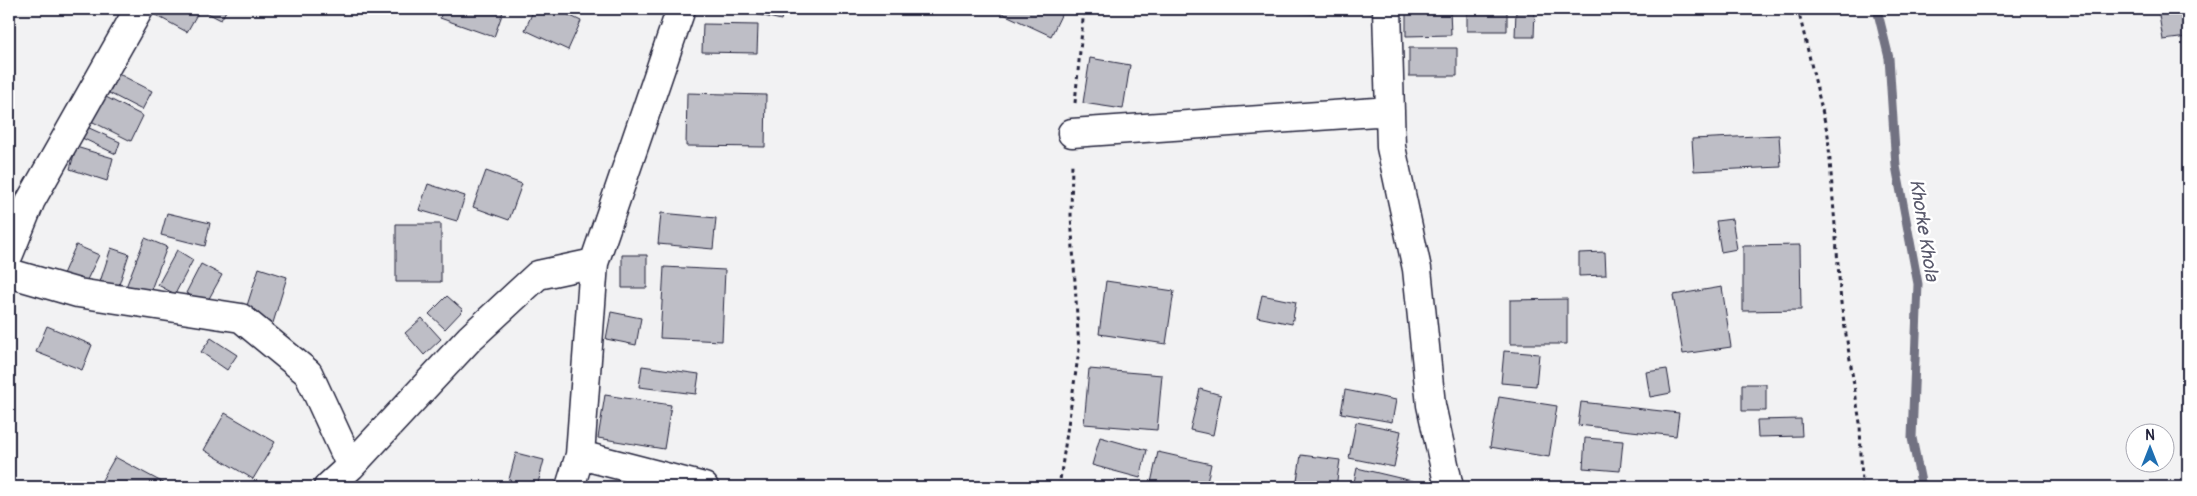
<svg xmlns="http://www.w3.org/2000/svg" width="2197" height="496" font-family="Pangolin,sans-serif">
	<style>
		.lines { fill: none; stroke-linecap: round; stroke-linejoin: round }
		.stream { stroke: #727282; stroke-width: 9 }
		.building { fill: #bebec6; stroke: #22223b }
		.minor-casing { stroke: #22223b; stroke-width: 31 }
		.path { stroke: #22223b; stroke-width: 3; stroke-dasharray: 4 4; stroke-linecap: butt }
		.minor { stroke: #fff; stroke-width: 28 }
		.labels { text-anchor: middle; dominant-baseline: central; stroke-width: 5; stroke-linejoin: round; paint-order: stroke }
		.water-label { font-size: 19px; font-style: italic; fill: #58586b; stroke: #fff }
	</style>
	<rect width="100%" height="100%" fill="#f2f2f3"/>
	<filter id="ink" filterUnits="userSpaceOnUse"><feTurbulence type="fractalNoise" baseFrequency=".02" numOctaves="2"/><feDisplacementMap in="SourceGraphic" scale="10" xChannelSelector="R" yChannelSelector="G"/><feConvolveMatrix kernelMatrix="1 2 1 2 8 2 1 2 1" color-interpolation-filters="sRGB"/></filter>
	<g filter="url(#ink)">
		<g class="lines">
			<!-- stream -->
			<path class="stream" d="M1877,9l12,49 7,108 22,118 -6,154 10,49"/>
		</g>
		<!-- building -->
		<path class="building" d="M150,9h77l-6,11 -21,-11 -13,23 -39,-21z
			M443,9h61l-10,28 -54,-19z
			M534,9h22l25,12 -13,29 -43,-20z
			M734,9h50l-3,11z
			M993,9h71l-13,27z
			M1258,9h56v5z
			M1406,9h44l1,26 -45,1z
			M1467,9h40v22h-40z
			M2158,9h30v28l-25,3z
			M1516,10h19l-1,27h-19z
			M703,24l55,1 -1,28 -55,-1z
			M1409,48h48v28h-48z
			M1090,58l40,7 -7,44 -40,-6z
			M119,74l33,17 -10,19 -33,-17z
			M687,93l79,2 -1,52 -79,-1z
			M104,96l39,20 -12,25 -40,-20z
			M87,127l33,15 -4,12 -34,-16z
			M1779,135l2,32 -87,4 -2,-32z
			M76,147l37,11 -6,23 -37,-12z
			M486,171l36,13 -13,36 -36,-13z
			M428,184l37,12 -8,25 -38,-11z
			M167,213l43,10 -5,23 -44,-11z
			M661,213l55,5 -3,31 -55,-5z
			M1732,219l5,30 -16,3 -5,-31z
			M396,224h45v58h-45z
			M145,238l22,9 -18,48 -23,-8z
			M76,245l23,10 -14,29 -22,-10z
			M1800,245l1,65 -58,1v-65z
			M111,248l18,6 -12,37 -18,-6z
			M177,250l16,10 -18,34 -17,-9z
			M1605,252l1,23 -27,1v-23z
			M622,255h25v33h-25z
			M201,264l21,11 -16,29 -20,-11z
			M664,267l61,3 -3,71 -62,-3z
			M259,268l28,9 -14,46 -29,-8z
			M1106,281l68,10 -8,53 -67,-10z
			M1722,287l9,60 -48,7 -10,-59z
			M1262,295l34,7 -4,22 -35,-7z
			M447,296l16,14 -18,19 -16,-15z
			M1567,299v45h-57v-44z
			M611,312l30,6 -5,27 -30,-6z
			M422,318l19,21 -17,16 -19,-22z
			M47,326l45,19 -10,25 -46,-18z
			M211,338l26,17 -10,15 -26,-18z
			M2184,339h4v36h-4z
			M1504,351l35,3 -3,32 -35,-3z
			M642,366l57,8 -3,20 -57,-7z
			M1089,369l73,6 -5,55 -73,-6z
			M1667,369l4,24 -21,4 -4,-25z
			M1742,384h24v27h-24z
			M1200,389l21,6 -8,40 -23,-5z
			M1345,390l51,10 -4,22 -51,-9z
			M605,395l66,10 -7,44 -66,-11z
			M1499,397l58,9 -8,51 -59,-10z
			M1581,402l98,11 -3,23 -98,-11z
			M225,413l50,29 -22,37 -49,-29z
			M1801,419l1,17 -44,1 -1,-17z
			M1356,422l45,9 -7,36 -45,-9z
			M1100,437l47,13 -7,28 -48,-13z
			M1585,438l38,3 -3,30 -37,-3z
			M1158,452l53,12 -5,23h-56z
			M516,453l28,7 -7,27h-30z
			M1301,455l39,5 -4,27h-40z
			M115,457l56,30h-73z
			M1357,468l72,17v2h-76z"/>
		<g class="lines">
			<defs>
				<path id="minor" d="M1387,9l4,138 26,122 14,136 18,82
					M1072,133l318,-22
					M9,254l22,-54 108,-191
					M9,273l69,20 163,25 67,55 43,93
					M580,455l124,32
					M328,487l23,-21 119,-128 68,-63 56,-12
					M570,487l10,-32 14,-192 87,-254"/>
			</defs>
			<!-- minor casing -->
			<use href="#minor" class="minor-casing"/>
			<!-- path -->
			<path class="path" d="M1798,9l30,126 13,168 19,120 2,64
				M1075,103l9,-94
				M1059,487l20,-137 -8,-135 1,-53"/>
			<!-- minor -->
			<use href="#minor" class="minor"/>
		</g>
	</g>
	<g class="labels">
		<!-- water labels -->
		<g class="water-label">
			<text transform="translate(1924 230) rotate(81)">Khorke Khola</text>
		</g>
	</g>
	<!-- margin -->
	<rect width="2197" height="496" fill="none" stroke="#fff" stroke-width="30"/>
	<rect x="15" y="15" width="2167" height="466" fill="none" stroke="#22223b" stroke-width="2" filter="url(#ink)"/>
	<!-- north arrow -->
	<g transform="translate(2150 448)"><circle r="24" fill="#ffffff" stroke="#a7a7b1"/>
	<path d="M0-4L9 19L0 12L-9 19Z" fill="#1f6fb2"/>
	<text y="-8" font-size="14" font-weight="bold" text-anchor="middle" fill="#22223b">N</text>
	</g>
</svg>
